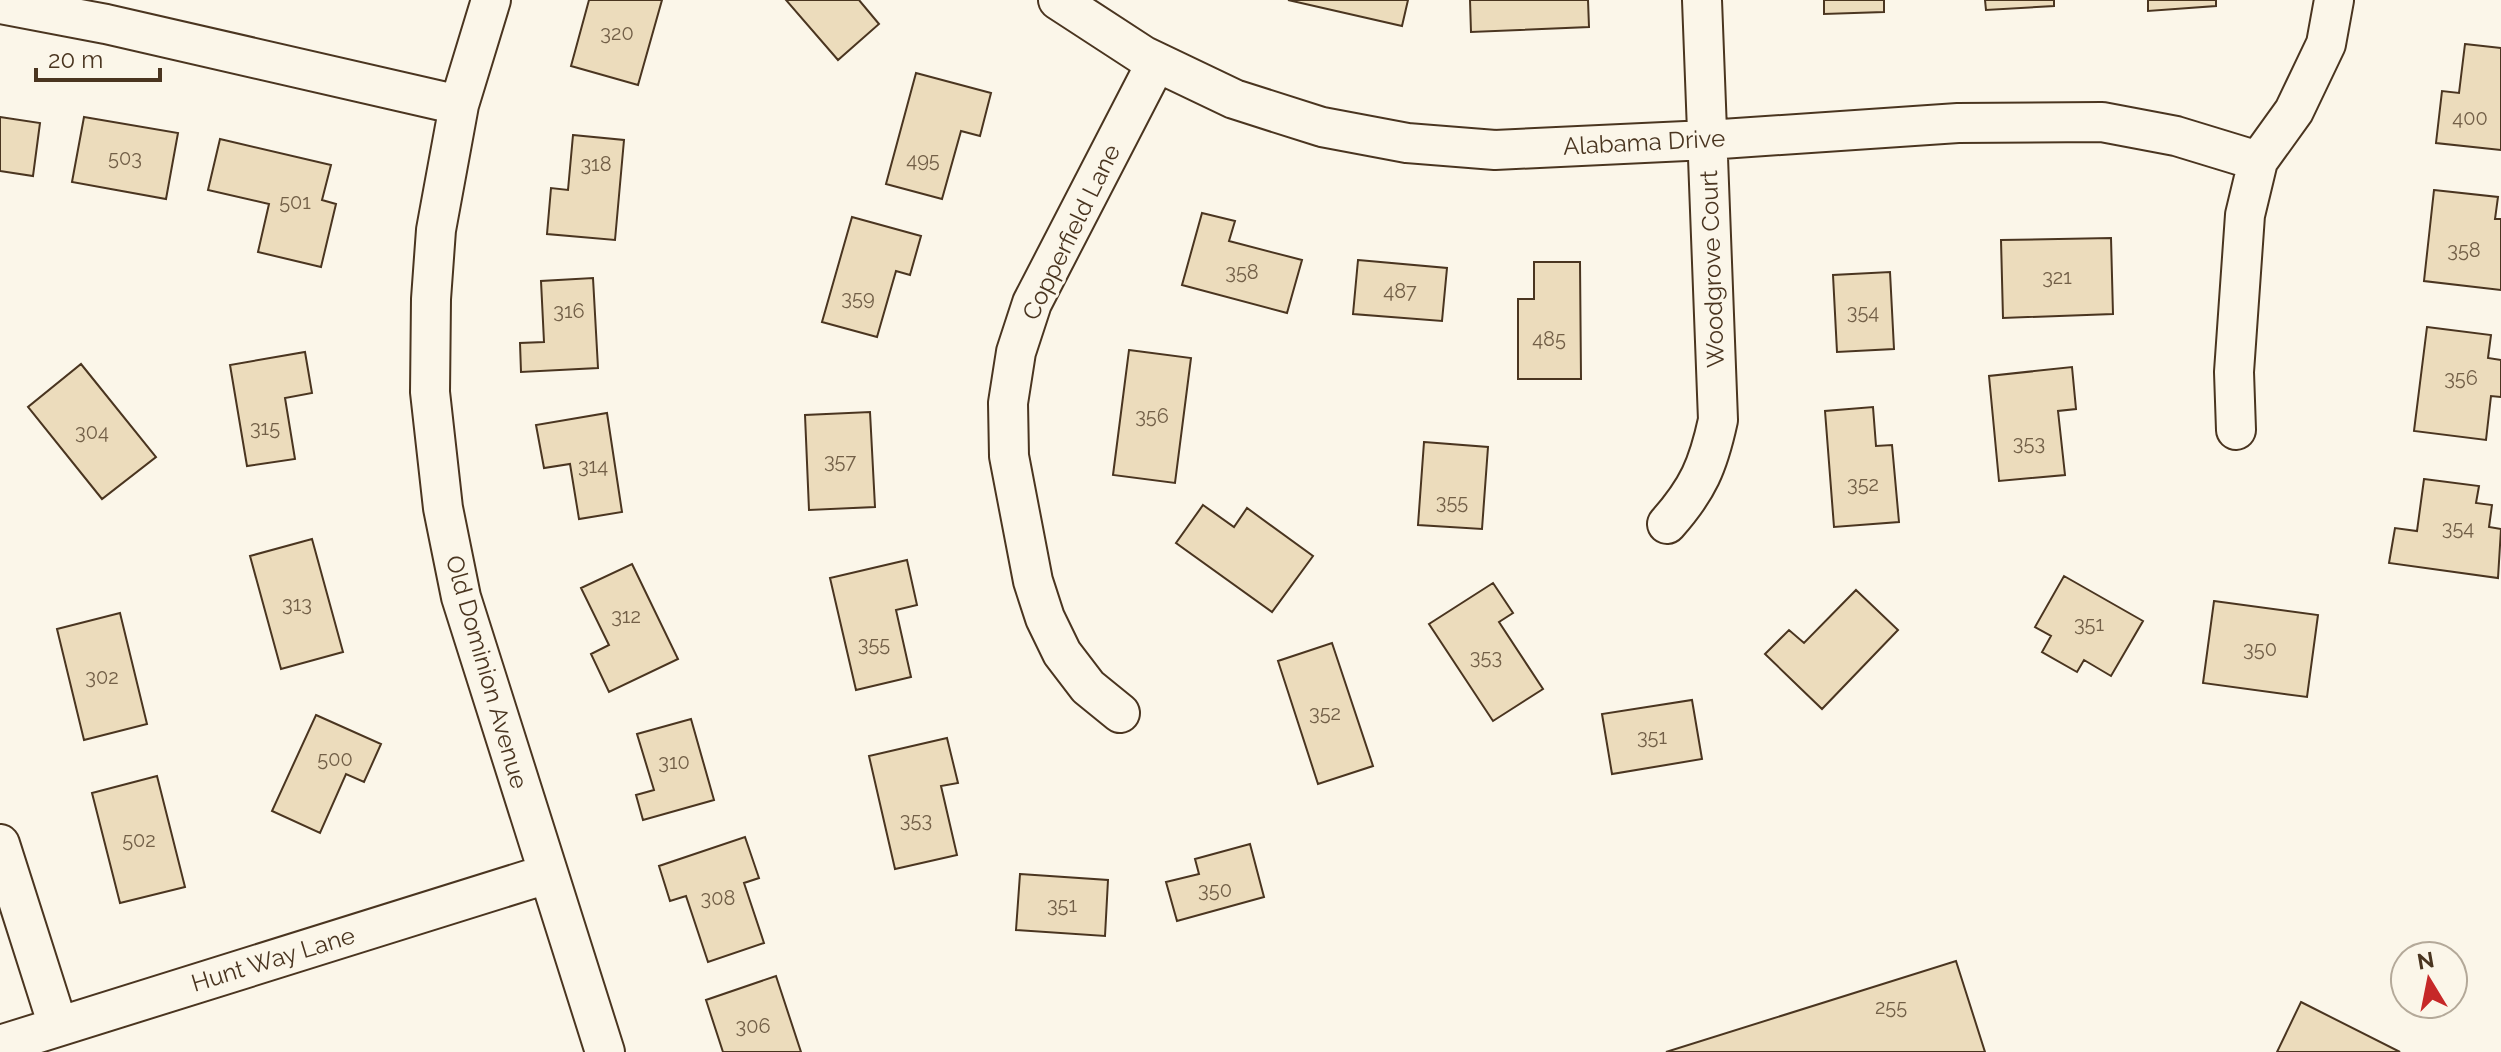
<svg xmlns="http://www.w3.org/2000/svg" width="2501" height="1052" font-family="Raleway,sans-serif">
	<style>
		.building { fill: #ecdcbc; stroke: #4a3520; stroke-width: 2 }
		.lines { fill: none; stroke-linecap: round; stroke-linejoin: round }
		.street-casing { stroke: #4a3520; stroke-width: 42 }
		.street { stroke: #fbf6e9; stroke-width: 38 }
		.labels { text-anchor: middle; dominant-baseline: central; stroke-width: 6; stroke-linejoin: round; paint-order: stroke }
		.number-label { font-size: 20px; fill: #725f47 }
		.street-label { font-size: 24px; fill: #4a3520; stroke: #fbf6e9 }
	</style>
	<rect width="100%" height="100%" fill="#fbf6e9"/>
	<!-- building -->
	<path class="building" d="M589,0h73l-24,85 -67,-19z
		M786,0h73l20,24 -41,36z
		M1288,0h120l-6,26z
		M1470,0h118l1,27 -118,5z
		M1824,0h60v12l-60,2z
		M1985,0h69v6l-68,4z
		M2148,0h68v6l-68,5z
		M2465,44l36,4v102l-65,-7 6,-52 17,2z
		M916,73l75,20 -11,43 -19,-5 -19,68 -56,-15z
		M0,117l40,6 -7,53 -33,-5z
		M84,117l94,16 -12,66 -94,-17z
		M573,135l51,5 -9,100 -68,-6 4,-46 17,2z
		M220,139l111,26 -9,35 14,4 -15,63 -63,-15 11,-48 -61,-14z
		M2434,190l64,7 -3,22h6v71l-77,-9z
		M1202,213l33,8 -6,20 73,19 -15,53 -105,-28z
		M852,217l69,19 -11,39 -14,-4 -19,66 -55,-15z
		M2111,238l2,76 -110,4 -2,-78z
		M1358,260l89,8 -5,53 -89,-7z
		M1534,262h46l1,117h-63v-80h16z
		M1890,272l4,77 -57,3 -4,-77z
		M593,278l5,90 -77,4 -1,-29 24,-1 -3,-61z
		M2427,327l64,8 -3,23 13,2v37l-10,-1 -5,44 -72,-9z
		M1129,350l62,8 -16,125 -62,-8z
		M305,352l7,41 -27,5 10,61 -48,7 -17,-101z
		M81,364l75,93 -54,42 -74,-92z
		M2072,367l4,42 -18,2 7,64 -66,6 -10,-105z
		M1873,407l3,39 16,-1 7,77 -65,5 -9,-116z
		M870,412l5,95 -66,3 -4,-95z
		M607,413l15,99 -43,7 -9,-55 -26,4 -8,-43z
		M1424,442l64,5 -6,82 -64,-4z
		M2424,479l55,7 -3,17 16,2 -3,22 12,2 -3,49 -109,-15 6,-35 22,3z
		M1203,505l31,22 13,-19 66,48 -41,56 -96,-69z
		M312,539l31,113 -62,17 -31,-113z
		M907,560l10,45 -21,5 15,67 -55,13 -26,-112z
		M632,564l46,95 -69,33 -18,-38 18,-9 -28,-57z
		M2064,576l79,45 -32,55 -27,-16 -7,12 -35,-20 9,-16 -16,-9z
		M1493,583l20,30 -14,9 44,67 -50,32 -64,-97z
		M1856,590l42,40 -76,79 -57,-55 24,-24 15,13z
		M2214,601l104,14 -11,82 -104,-14z
		M120,613l27,111 -63,16 -27,-111z
		M1332,643l41,123 -55,18 -40,-123z
		M1692,700l10,59 -90,15 -10,-60z
		M316,715l65,29 -17,38 -18,-8 -26,59 -48,-22z
		M691,719l23,81 -71,20 -7,-25 18,-5 -17,-56z
		M947,738l11,45 -17,3 16,69 -62,14 -26,-113z
		M157,776l28,111 -65,16 -28,-110z
		M745,837l14,41 -15,5 20,60 -56,19 -22,-66 -16,5 -11,-35z
		M1250,844l14,53 -87,24 -11,-39 33,-8 -4,-15z
		M1020,874l88,6 -3,56 -89,-6z
		M1956,961l29,91h-319z
		M776,976l25,76h-78l-17,-52z
		M2301,1002l99,50h-123z"/>
	<g class="lines">
		<defs>
			<path id="street" d="M491,0l-32,105 -23,125 -5,69 -1,93 13,116 18,89 144,455
				M1058,0l86,56 90,43 88,28 85,16 88,7 212,-10 251,-17 144,-1 74,14 82,25
				M0,4l106,20 353,81
				M2236,430l-2,-58 11,-157 13,-54 36,-50 32,-67 8,-44
				M1667,524c31,-35 41,-58 51,-104l-16,-420
				M1120,713l-32,-26 -26,-34 -17,-35 -12,-37 -24,-125 -1,-53 8,-51 16,-49 124,-240
				M0,844l58,182
				M0,1045l547,-171"/>
		</defs>
		<!-- street casing -->
		<use href="#street" class="street-casing"/>
		<!-- street -->
		<use href="#street" class="street"/>
	</g>
	<g class="labels">
		<!-- number labels -->
		<g class="number-label">
			<text x="617" y="33">320</text>
			<text x="2470" y="118">400</text>
			<text x="125" y="158">503</text>
			<text x="923" y="160">495</text>
			<text x="596" y="164">318</text>
			<text x="295" y="202">501</text>
			<text x="2464" y="250">358</text>
			<text x="1242" y="272">358</text>
			<text x="2057" y="277">321</text>
			<text x="1400" y="291">487</text>
			<text x="858" y="298">359</text>
			<text x="569" y="311">316</text>
			<text x="1863" y="312">354</text>
			<text x="1549" y="339">485</text>
			<text x="2461" y="378">356</text>
			<text x="1152" y="416">356</text>
			<text x="265" y="428">315</text>
			<text x="92" y="432">304</text>
			<text x="2029" y="443">353</text>
			<text x="840" y="461">357</text>
			<text x="593" y="466">314</text>
			<text x="1863" y="484">352</text>
			<text x="1452" y="502">355</text>
			<text x="2458" y="528">354</text>
			<text x="297" y="604">313</text>
			<text x="626" y="616">312</text>
			<text x="2089" y="624">351</text>
			<text x="874" y="644">355</text>
			<text x="2260" y="649">350</text>
			<text x="1486" y="657">353</text>
			<text x="102" y="677">302</text>
			<text x="1325" y="713">352</text>
			<text x="1652" y="737">351</text>
			<text x="335" y="759">500</text>
			<text x="674" y="762">310</text>
			<text x="916" y="820">353</text>
			<text x="139" y="840">502</text>
			<text x="1215" y="890">350</text>
			<text x="718" y="898">308</text>
			<text x="1062" y="905">351</text>
			<text x="1891" y="1007">255</text>
			<text x="753" y="1026">306</text>
		</g>
		<!-- street labels -->
		<g class="street-label">
			<text transform="translate(1644 142) rotate(-3)">Alabama Drive</text>
			<text transform="translate(1071 232) rotate(-64)">Copperfield Lane</text>
			<text transform="translate(1712 269) rotate(-92)">Woodgrove Court</text>
			<text transform="translate(487 672) rotate(74)">Old Dominion Avenue</text>
			<text transform="translate(273 959) rotate(-17)">Hunt Way Lane</text>
		</g>
	</g>
	<!-- north arrow -->
	<g transform="translate(2429 980) rotate(350)"><circle r="38" fill="#fbf6e9" stroke="#b4a999" stroke-width="2"/>
	<path d="M0-6L14 30L0 20L-14 30Z" fill="#c62828"/>
	<text y="-12" font-size="22" font-weight="bold" text-anchor="middle" fill="#4a3520">N</text>
	</g>
	<!-- scale -->
	<path d="M36 68v12h124v-12" fill="none" stroke="#4a3520" stroke-width="4"/>
	<text x="48" y="68" font-size="24" fill="#4a3520" stroke="#fbf6e9" stroke-width="6" paint-order="stroke">20 m</text>
</svg>
